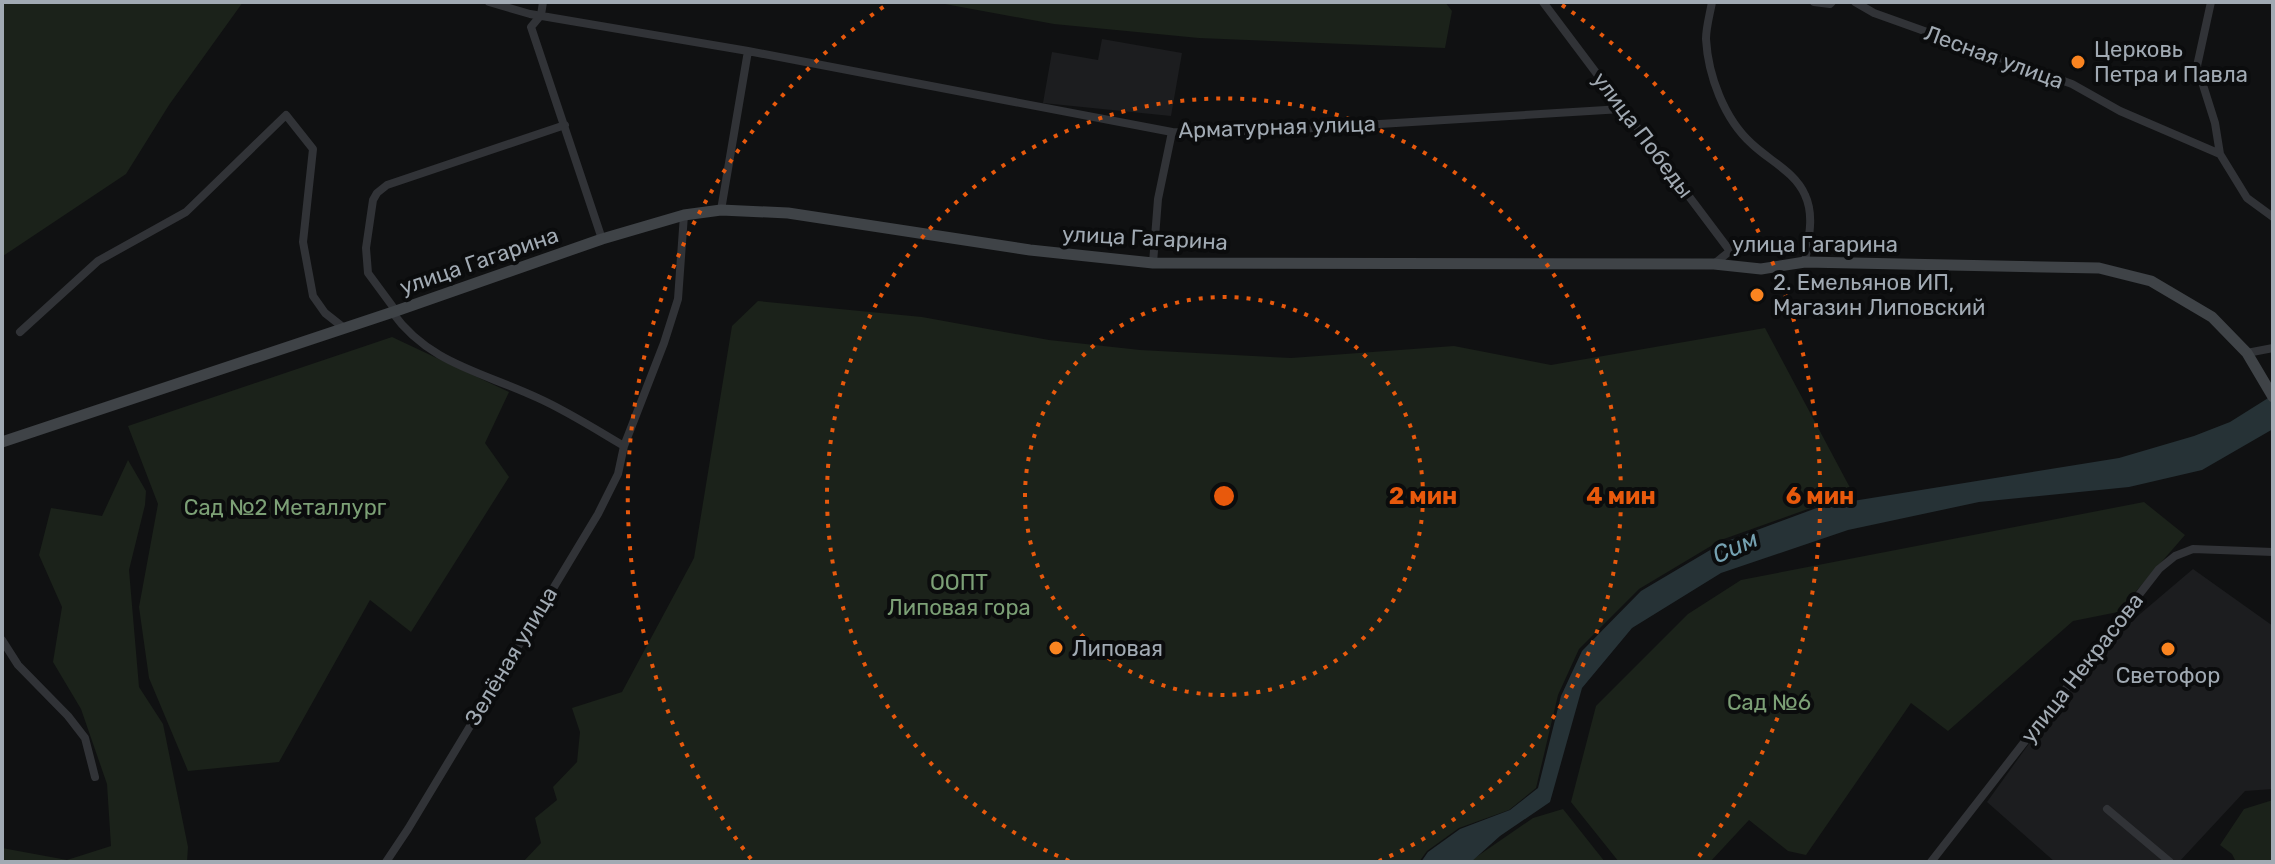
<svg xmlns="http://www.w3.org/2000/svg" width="2275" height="864" font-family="Rubik,sans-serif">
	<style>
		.built { fill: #1c1d1f }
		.green { fill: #1b221a }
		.water { fill: #263236 }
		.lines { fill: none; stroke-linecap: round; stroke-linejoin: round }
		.street { stroke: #313337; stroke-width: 8 }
		.secondary { stroke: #3f4347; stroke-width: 11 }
		.ring { fill: none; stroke: #e8590c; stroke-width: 4; stroke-dasharray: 4 8 }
		.poi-dot { fill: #fa8420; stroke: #0b0c0d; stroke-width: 3 }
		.labels { text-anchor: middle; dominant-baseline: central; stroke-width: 8; stroke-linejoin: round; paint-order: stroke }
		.poi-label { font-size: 22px; fill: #a1aab3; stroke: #0b0c0d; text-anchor: start }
		.street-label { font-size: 22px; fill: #a1aab3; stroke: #0b0c0d }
		.park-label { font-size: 22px; fill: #7ca076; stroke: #0b0c0d }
		.water-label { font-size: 24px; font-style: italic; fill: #75a1b1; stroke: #0b0c0d }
		.centre { fill: #e8590c; stroke: #0b0c0d; stroke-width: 4 }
		.ring-label { font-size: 24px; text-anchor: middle; font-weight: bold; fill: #e8590c; stroke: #0b0c0d; stroke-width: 8; stroke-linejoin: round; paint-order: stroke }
	</style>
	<rect width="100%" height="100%" fill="#101112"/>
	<!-- built -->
	<path class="built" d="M1102,39l80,14 -11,63 -128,-13 9,-51 46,8z
		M2193,569l80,57v163l-28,2 -66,71h-124l-68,-60 59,-82 74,-89z"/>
	<!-- green -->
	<path class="green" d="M2,2h241l-74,103 -43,69 -123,82z
		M934,2h511l7,9 -7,37 -246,-10 -145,-14z
		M758,301l164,16 127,23 91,10 151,8 163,-12 97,19 214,-37 91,171 -34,5 -101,36 -82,49 -60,60 -21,46 -22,93 -27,22 -50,18 -32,23 -8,11h-896l18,-19 -6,-25 22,-18 -4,-13 24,-25 3,-30 -8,-24 50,-16 72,-134 38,-232z
		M392,337l117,55 -24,51 24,34 -98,155 -41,-32 -91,162 -91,9 -39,-93 -10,-71 19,-103 -30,-78z
		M128,460l18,31 -1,14 -16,65 10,117 24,37 25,123 -1,15h-185v-14l65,12 44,-14 -4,-62 -26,-75 -28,-47 9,-55 -23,-52 12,-47 51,8z
		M2144,502l41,33 -67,77 -45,9 -125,110 -37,-28 -105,152 -18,-4 -39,-31 -39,42h-91l-48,-60 25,-96 92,-92 53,-34z
		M2273,800v62h-37l-4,-8 -12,-9 24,-36z
		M1563,809l42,53h-136l64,-44z"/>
	<!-- water -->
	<path class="water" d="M2273,395v34l-71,41 -73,17 -150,15 -131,28 -127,43 -89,55 -50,60 -32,114 -50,34 -29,26h-50l7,-10 32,-23 50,-19 28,-22 23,-92 21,-45 59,-60 81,-48 100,-37 297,-48 75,-22 36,-14z"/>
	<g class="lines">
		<!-- street -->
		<path class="street" d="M489,2l41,12 218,37 424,81 39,1 71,-3 340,-21
			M543,2l-2,13 -10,12 71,212
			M1543,2l187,249 -16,13
			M1712,2c-2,12 -6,25 -6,37 2,36 18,80 46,105 18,17 43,28 53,51 10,21 3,46 0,67
			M1814,2l16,2 2,-2
			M1855,2l19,11 198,71 48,27 100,43
			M2211,2l-14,64 18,57 5,31 27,44 26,19
			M721,210l27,-159
			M1153,263l5,-64 14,-67
			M396,311l-28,-38 -2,-25 7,-48 4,-7 10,-8 178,-60
			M392,312c37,52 91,60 146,86 29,13 57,31 86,48
			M20,332l78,-71 88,-49 100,-97 27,34 -10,93 10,54 12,17 19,15
			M2247,353l26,-5
			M2,640l16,25 50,51 17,22 10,39
			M2107,809l63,53
			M386,862l22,-33 190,-315 20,-40 6,-28 40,-103 14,-44 6,-84
			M1931,862l228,-293 16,-13 18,-7 80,3"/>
		<!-- secondary -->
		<path class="secondary" d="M2,442l394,-131 206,-72 82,-24 37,-5 67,3 242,37 123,13 561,1 47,5 44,-7 294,6 52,13 61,36 35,36 26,44"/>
	</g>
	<!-- distance rings -->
	<g class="ring">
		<circle cx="1224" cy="496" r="199"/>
		<path d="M1069 861A397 397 0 1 1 1379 861"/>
		<path d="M751 859A596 596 0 0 1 886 5M1562 5A596 596 0 0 1 1697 859"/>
	</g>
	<!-- markers -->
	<g class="poi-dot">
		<circle cx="2078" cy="62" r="8"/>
		<circle cx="1757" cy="295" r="8"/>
		<circle cx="1056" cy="648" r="8"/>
		<circle cx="2168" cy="649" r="8"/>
	</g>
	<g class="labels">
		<!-- poi labels -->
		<g class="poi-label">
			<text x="2094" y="49">Церковь<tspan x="2094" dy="25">Петра и Павла</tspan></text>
			<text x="1773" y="282">2. Емельянов ИП,<tspan x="1773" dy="25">Магазин Липовский</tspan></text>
			<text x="1072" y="648">Липовая</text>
			<text x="2168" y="675" text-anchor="middle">Светофор</text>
		</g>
		<!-- street labels -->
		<g class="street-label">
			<text transform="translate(1994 57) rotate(20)">Лесная улица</text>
			<text transform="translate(1277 127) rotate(-2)">Арматурная улица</text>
			<text transform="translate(1643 135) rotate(53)">улица Победы</text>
			<text transform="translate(1145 238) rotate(3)">улица Гагарина</text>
			<text x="1815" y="244">улица Гагарина</text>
			<text transform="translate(479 261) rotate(-19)">улица Гагарина</text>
			<text transform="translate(511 656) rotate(-59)">Зелёная улица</text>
			<text transform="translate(2082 668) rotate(-52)">улица Некрасова</text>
		</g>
		<!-- park labels -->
		<g class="park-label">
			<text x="285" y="507">Сад №2 Металлург</text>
			<text x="959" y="582">ООПТ<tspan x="959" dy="25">Липовая гора</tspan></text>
			<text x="1769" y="702">Сад №6</text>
		</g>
		<!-- water labels -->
		<g class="water-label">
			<text transform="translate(1735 547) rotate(-24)">Сим</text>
		</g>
	</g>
	<circle cx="1224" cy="496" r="12" class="centre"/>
	<g class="ring-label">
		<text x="1423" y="504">2 мин</text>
		<text x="1621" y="504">4 мин</text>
		<text x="1820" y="504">6 мин</text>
	</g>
	<!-- border -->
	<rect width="2275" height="864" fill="none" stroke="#a1aab3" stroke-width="8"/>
</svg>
